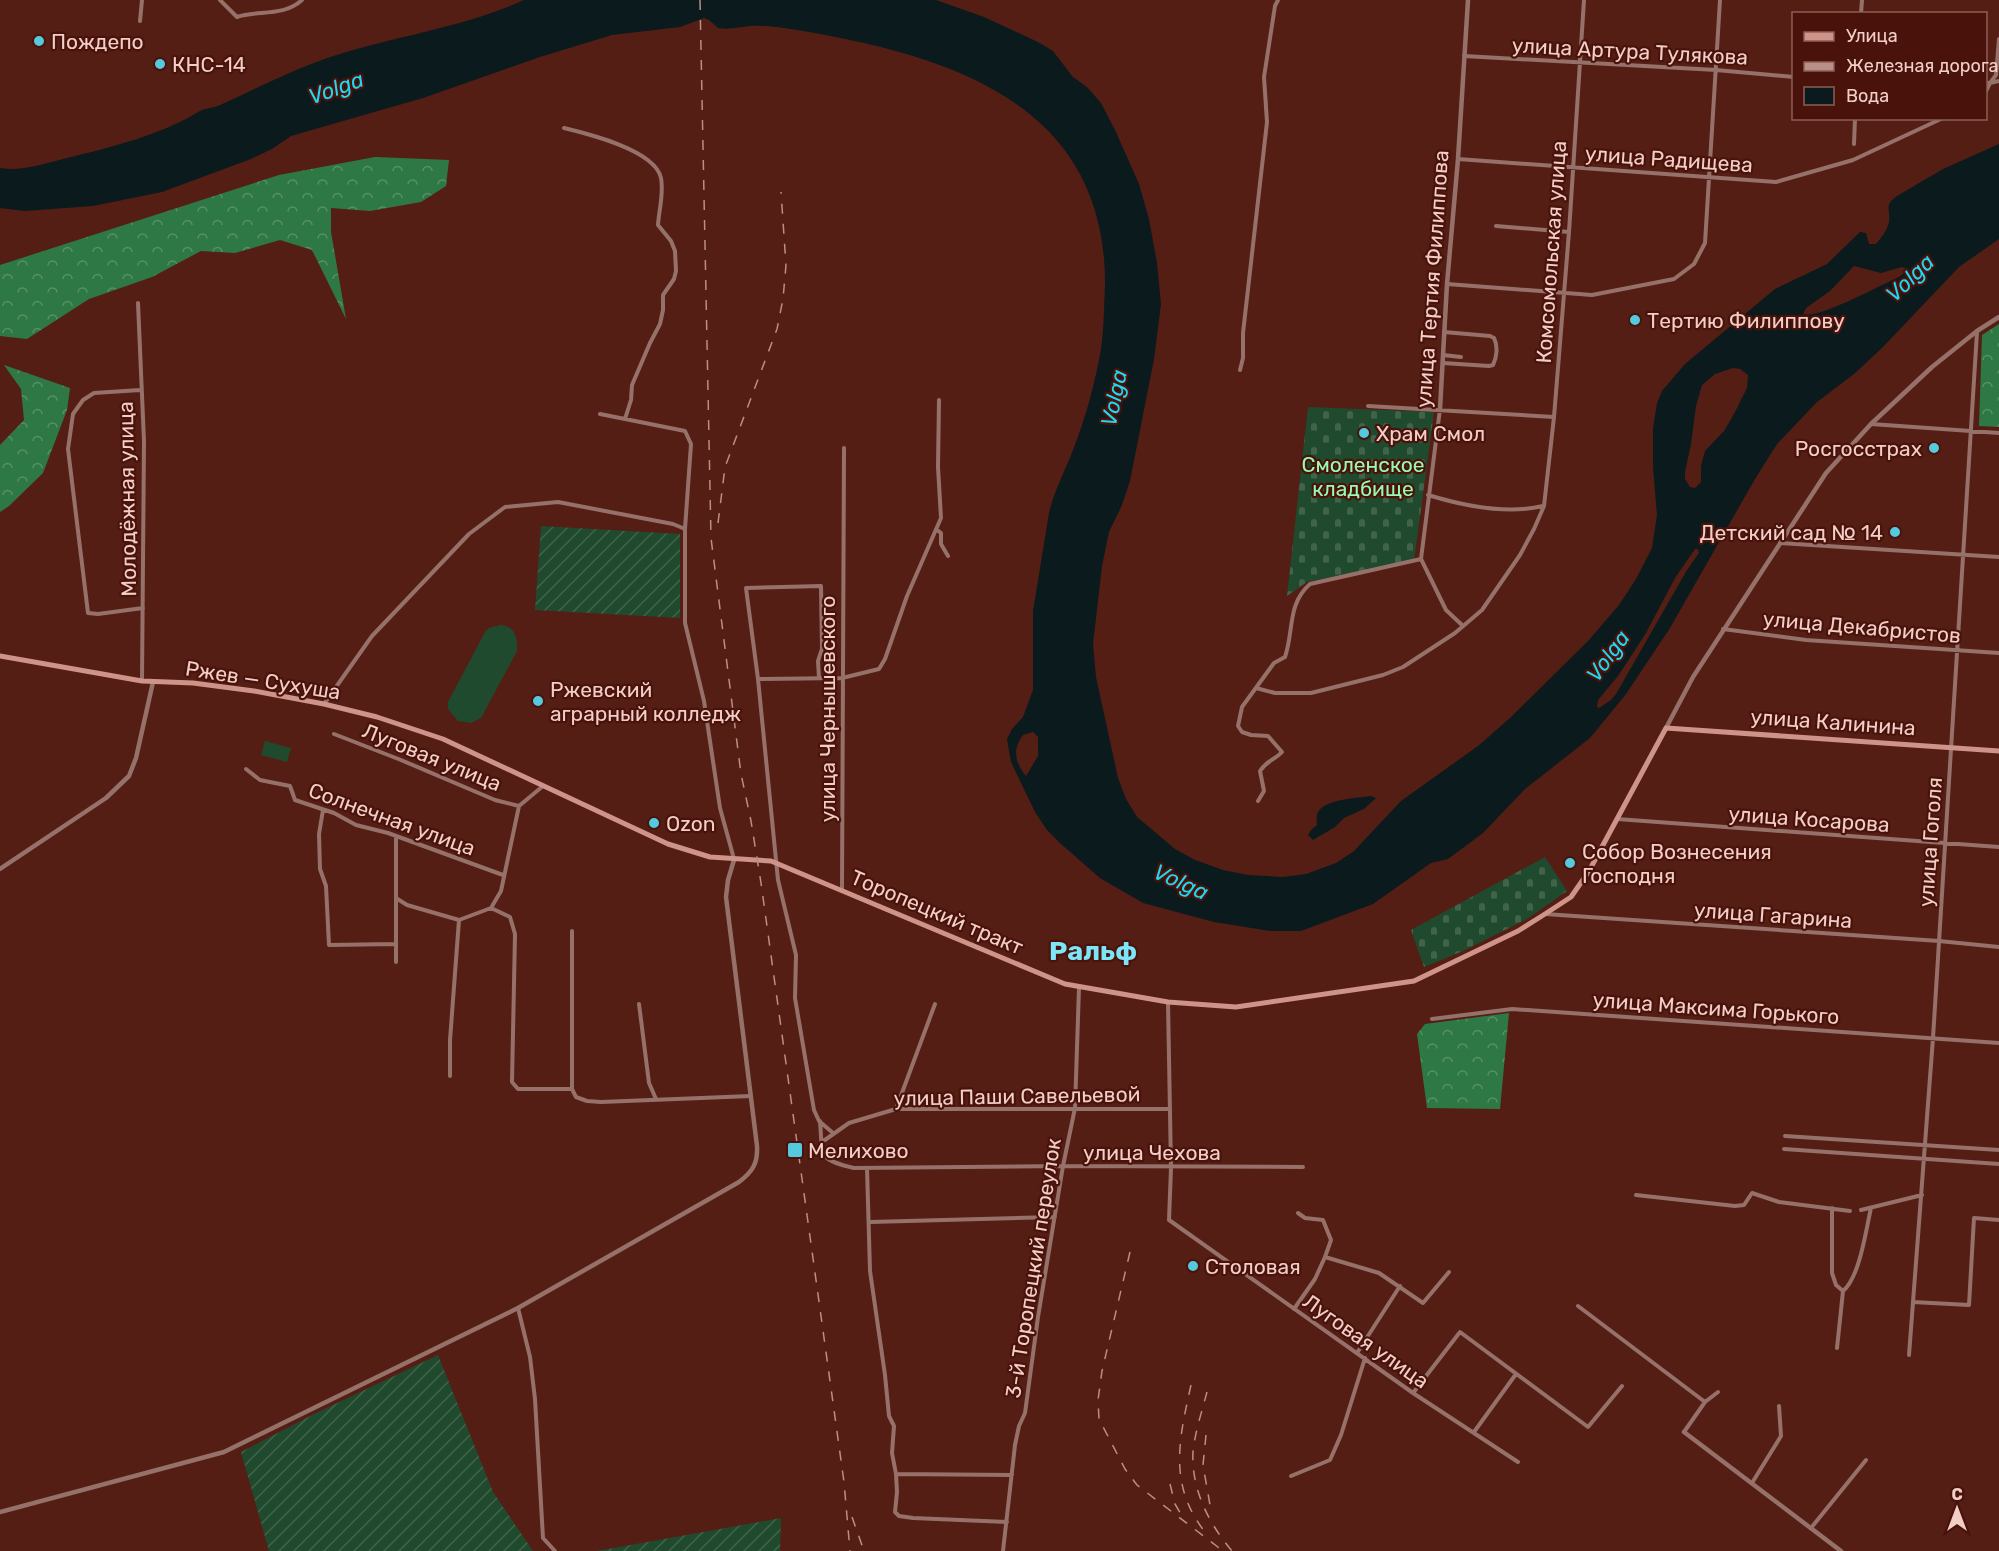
<svg xmlns="http://www.w3.org/2000/svg" width="1999" height="1551" font-family="Rubik,sans-serif">
	<style>
		.green { fill: #204a2d }
		.forest { fill: url(#forest-crowns) }
		.cemetery { fill: url(#cemetery-stones) }
		.garden { fill: url(#garden-furrows) }
		.water { fill: #0b1a1d; fill-rule: evenodd }
		.lines { fill: none; stroke-linecap: round; stroke-linejoin: round }
		.minor { stroke: #96716a; stroke-width: 4 }
		.tertiary { stroke: #96716a; stroke-width: 4.5 }
		.secondary { stroke: #ce9489; stroke-width: 5 }
		.rail { stroke: #b98f87; stroke-width: 1.5; stroke-dasharray: 10 10; stroke-linecap: butt }
		.poi-dot { fill: #55cadf; stroke: #49130b; stroke-width: 2 }
		.labels { text-anchor: middle; dominant-baseline: central; stroke-width: 4.5; stroke-linejoin: round; paint-order: stroke }
		.poi-label { font-size: 21px; fill: #f2cec7; stroke: #49130b; text-anchor: start }
		.street-label { font-size: 21px; fill: #f2cec7; stroke: #49130b }
		.park-label { font-size: 21px; fill: #97fab2; stroke: #49130b }
		.water-label { font-size: 22px; font-style: italic; fill: #1ed8f3; stroke: #49130b }
		.district-label { font-size: 27px; font-weight: bold; fill: #7de5f8; stroke: #49130b }
	</style>
	<defs>
		<pattern id="forest-crowns" width="20" height="18" patternUnits="userSpaceOnUse" patternTransform="scale(1.5)"><rect width="20" height="18" fill="#2e7846"/><path d="M2 6a3 3 0 1 1 6 0M12 15a3 3 0 1 1 6 0" fill="none" stroke="#579068"/></pattern>
		<pattern id="cemetery-stones" width="16" height="16" patternUnits="userSpaceOnUse" patternTransform="scale(1.5)"><rect width="16" height="16" fill="#204a2d"/><path d="M2 7V4a2 2 0 0 1 4 0v3zM10 15v-3a2 2 0 0 1 4 0v3z" fill="#41634a"/></pattern>
		<pattern id="garden-furrows" width="10" height="10" patternUnits="userSpaceOnUse" patternTransform="scale(1.5)"><rect width="10" height="10" fill="#204a2d"/><path d="M-1 1l2-2M0 10L10 0M9 11l2-2" fill="none" stroke="#41634a"/></pattern>
	</defs>
	<rect width="100%" height="100%" fill="#541e15"/>
	<!-- green -->
	<path class="green" d="M500,625c15,1 18,12 17,26l-36,67 -10,5 -13,-2 -10,-12v-7l37,-70 4,-4z
		M265,741l26,7 -4,14 -26,-7z"/>
	<!-- forest -->
	<path class="forest" d="M375,157l74,3 -3,26 -25,16 -51,9 -39,-3v24l15,87 -34,-69 -32,-10 -45,13 -34,-2 -49,26 -63,22 -62,40 -27,-3v-71l279,-90z
		M1999,324v103l-20,-1 3,-91z
		M4,365l66,23 -3,22 -24,63 -34,33 -9,6v-67l24,-25 -3,-31z
		M1509,1013l-9,96 -73,-1 -10,-74 8,-10z"/>
	<!-- cemetery -->
	<path class="cemetery" d="M1308,407l126,5 -20,149 -107,21 -20,14z
		M1545,857l22,34 -40,28 -64,32 -39,16 -13,-37z"/>
	<!-- garden -->
	<path class="garden" d="M541,526l139,8v84l-145,-8z
		M438,1355l55,137 40,59h-264l-28,-99 71,-37z
		M781,1518l-1,33h-183z"/>
	<!-- water -->
	<path class="water" d="M524,0h412l48,17 54,25 15,9 19,25 16,12 13,15 14,27 24,54 10,35 8,44 4,41 -7,55 -24,122 -8,24 -13,27 -7,34 -9,78 3,33 22,101 8,21 11,18 38,32 20,11 28,10 25,5 35,2 23,-3 30,-11 18,-12 47,-50 77,-55 32,-28 78,-77 31,-36 17,-26 16,-31 5,-33 -4,-48v-39l4,-25 5,-12 23,-27 90,-75 52,-25 33,-32 6,1 3,11h7c5,-6 11,-13 13,-22 2,-13 -6,-16 8,-26l46,-27 56,-25v95l-40,28 -77,81 -28,26 -37,28 -40,42 -22,35 -85,149 -44,66 -36,44 -65,51 -42,44 -35,26 -17,4 -58,41 -72,27h-31l-56,-9 -71,-19 -43,-25 -39,-34 -14,-14 -12,-18 -24,-50 -4,-23 5,-10 11,-12 10,-27v-79l16,-98c5,-22 16,-42 24,-63 13,-33 22,-67 28,-101 3,-21 3,-42 4,-64 1,-186 -162,-231 -314,-256 -13,-2 -28,-4 -41,-3 -10,1 -21,4 -32,2l-9,-8 -5,-2 -24,9 -68,8 -72,22 -117,41 -132,38 -19,13 -21,10 -89,33 -69,14 -68,5 -25,-3v-40c22,4 46,-5 67,-10 45,-11 94,-23 133,-47 5,-3 12,-3 18,-5 40,-18 79,-39 122,-52 61,-19 125,-27 184,-54zM1854,266l27,7 21,-6 4,1 -3,6 -4,3c-19,8 -79,42 -96,37l3,-6 24,-17zM1733,368l7,1 8,6 -1,13 -13,26 -10,17 -19,20 -4,15v16l-6,6 -5,-1 -5,-8v-7l6,-28 5,-38 6,-21 13,-11zM1695,549h3l1,4 -12,17 -71,124 -5,6 -12,8 -2,-1 1,-7 20,-24 28,-43 29,-55zM1033,732l5,5v19l-12,20c-11,-13 -14,-27 -3,-41z
		M1371,796l5,2 -12,11 -20,9 -9,9 -22,13 -5,-5 3,-5 6,-5c0,-3 -1,-6 0,-10 3,-16 41,-17 54,-19z"/>
	<g class="lines">
		<!-- minor -->
		<path class="minor" d="M220,0l17,17c22,-7 46,0 65,-17
			M1861,14l1,-14
			M140,21l2,-21
			M1464,56l252,14 78,7
			M1986,83h4l6,-8 3,-36
			M1986,91l4,-8 9,-2
			M564,128c25,6 91,22 97,50 3,16 -2,31 -3,47l13,16 4,10 1,20 -2,8 -11,16v15l-3,14 -10,19 -18,42 -1,15 -6,19
			M1854,144l1,-26
			M1458,159l318,23 77,-22 90,-42
			M1496,226l73,6
			M1447,284l145,11 82,-16 20,-15 11,-21 15,-243
			M138,303l6,138 -2,240
			M1443,355l18,2
			M1443,363l46,3 4,-1c4,-8 5,-19 1,-27l-4,-2 -46,-4
			M1240,370l3,-12v-25l24,-211 -3,-45 11,-71 3,-6
			M140,390l-46,3 -11,7 -10,14 -5,35 20,164 10,1 45,-6
			M1368,406l186,11
			M600,414l85,17 6,13 -6,85v94l19,78 16,107 14,51
			M1871,424l128,9
			M1428,495c36,11 78,20 115,11
			M936,529l5,4v11l7,12
			M1780,543l219,14
			M1421,559l19,-150
			M1421,559l25,51 16,15
			M1723,629l83,11 193,13
			M819,678l-1,-17 4,-12 -1,-63 -75,2 12,91 20,201 18,75 -1,43 19,112 5,11 14,12
			M758,679l84,-1 37,-9 6,-10 22,-63 34,-78 -3,-51 1,-67
			M1256,688l19,5h36l72,-18 20,-8 52,-34 27,-23 38,-55 14,-26 10,-23 10,-89 15,-185 15,-232
			M324,704l48,-68 97,-102 36,-27 53,-5 115,22 12,5
			M334,734l67,26 94,40 24,6
			M246,769l14,11 30,6 5,14 39,13 22,12 32,8 115,42
			M1258,801l6,-10 -4,-20c8,-12 14,-10 22,-19l-14,-16 -17,-1 -9,-3 -4,-6 4,-19 32,-44 11,-6c9,-26 2,-53 25,-73l111,-25
			M323,810l-4,24 1,35 6,17 3,59 66,-1
			M1617,819l382,28
			M396,836v126
			M842,891l2,-443
			M396,898l11,7 52,15
			M491,908l19,9 5,17 -3,148 6,7h54
			M1545,914l394,27 60,6
			M572,931v158l4,8 11,4 14,1 150,-6
			M1168,1002l3,166 -2,52 244,173 105,69
			M639,1004l10,79 7,16
			M1432,1019l80,-10 487,34
			M450,1076v-36l9,-120 32,-12 10,-17 18,-85 24,-20
			M896,1109l39,-105
			M820,1121c3,36 -3,38 34,47l209,-2 240,1
			M1785,1136l214,14
			M822,1142l27,-19 47,-14h273
			M1784,1149l215,15
			M867,1168l3,103 15,104 4,41 5,10 -2,27 4,21 1,18 -2,20 4,4 14,2 94,4
			M1636,1195l99,11 9,-1 8,-12 27,9 71,9
			M1832,1208v65l4,12 7,6
			M1861,1210l61,-15
			M1298,1213l7,5 18,2 8,20 -6,17 54,16 44,30 26,-31
			M870,1222l185,-5
			M1913,1302l56,3 5,-87 25,2
			M1578,1306l127,96
			M518,1308l12,49 5,42 8,139 12,13
			M1294,1309l21,-30 10,-22
			M1837,1348l6,-57c17,-14 23,-62 28,-83
			M1357,1353l43,-67
			M1909,1355l24,-317 44,-706
			M1413,1393l47,-61 128,95 34,-41
			M1474,1432l42,-58
			M1684,1432l21,-30 13,-10
			M896,1474l116,1
			M1291,1476l39,-16 11,-25 24,-77
			M1752,1483l29,-47 -2,-30
			M1811,1528l55,-68
			M1003,1551l12,-106 4,-19 6,-13 13,-96 25,-151 12,-58 4,-120"/>
		<!-- tertiary -->
		<path class="tertiary" d="M1440,409l7,-125 11,-125 10,-159
			M1666,728l27,-51 133,-204 45,-49 61,-57 45,-36 22,-14
			M0,869l106,-71 23,-22 7,-18 17,-76
			M1684,1432l157,119
			M0,1512l224,-60 294,-144 221,-126c13,-10 19,-18 18,-36l-31,-249 2,-17 6,-20"/>
		<!-- secondary -->
		<path class="secondary" d="M0,656l142,25 51,2 61,8 70,13 53,13 66,22 225,105 42,13 61,4 294,123 103,18 68,5 178,-26 104,-50 27,-17 26,-17 18,-26 77,-143 333,23"/>
		<!-- rail -->
		<path class="rail" d="M700,0l11,538 30,236 10,47 10,62 83,599 6,69
			M718,523l7,-56 52,-138 6,-30 3,-34 -5,-73
			M1130,1252l-28,119 -4,29 1,19 26,50 12,16 86,66
			M1191,1385c-12,54 -23,100 14,147
			M1207,1392c-5,19 -12,40 -14,60 -2,37 16,72 39,99
			M1206,1435l-3,30 7,40
			M1170,1484l5,20 7,12
			M852,1517l12,34"/>
	</g>
	<!-- markers -->
	<g class="poi-dot">
		<circle cx="39" cy="41" r="6"/>
		<circle cx="160" cy="64" r="6"/>
		<circle cx="1635" cy="320" r="6"/>
		<circle cx="1364" cy="433" r="6"/>
		<circle cx="1934" cy="448" r="6"/>
		<circle cx="1895" cy="532" r="6"/>
		<circle cx="538" cy="701" r="6"/>
		<circle cx="654" cy="823" r="6"/>
		<circle cx="1570" cy="863" r="6"/>
		<rect x="787" y="1142" width="16" height="16" rx="3"/>
		<circle cx="1193" cy="1266" r="6"/>
	</g>
	<g class="labels">
		<!-- poi labels -->
		<g class="poi-label">
			<text x="51" y="41">Пождепо</text>
			<text x="172" y="64">КНС-14</text>
			<text x="1647" y="320">Тертию Филиппову</text>
			<text x="1376" y="433">Храм Смол</text>
			<text x="1922" y="448" text-anchor="end">Росгосстрах</text>
			<text x="1883" y="532" text-anchor="end">Детский сад № 14</text>
			<text x="550" y="689">Ржевский<tspan x="550" dy="24">аграрный колледж</tspan></text>
			<text x="666" y="823">Ozon</text>
			<text x="1582" y="851">Собор Вознесения<tspan x="1582" dy="24">Господня</tspan></text>
			<text x="808" y="1150">Мелихово</text>
			<text x="1205" y="1266">Столовая</text>
		</g>
		<!-- street labels -->
		<g class="street-label">
			<text transform="translate(1630 51) rotate(3)">улица Артура Тулякова</text>
			<text transform="translate(1669 159) rotate(4)">улица Радищева</text>
			<text transform="translate(1551 252) rotate(-86)">Комсомольская улица</text>
			<text transform="translate(1432 279) rotate(-86)">улица Тертия Филиппова</text>
			<text transform="translate(127 499) rotate(-91)">Молодёжная улица</text>
			<text transform="translate(1862 627) rotate(5)">улица Декабристов</text>
			<text transform="translate(263 680) rotate(9)">Ржев — Сухуша</text>
			<text transform="translate(827 709) rotate(-90)">улица Чернышевского</text>
			<text transform="translate(1833 722) rotate(4)">улица Калинина</text>
			<text transform="translate(432 757) rotate(22)">Луговая улица</text>
			<text transform="translate(392 819) rotate(20)">Солнечная улица</text>
			<text transform="translate(1809 819) rotate(4)">улица Косарова</text>
			<text transform="translate(1930 842) rotate(-86)">улица Гоголя</text>
			<text transform="translate(937 912) rotate(23)">Торопецкий тракт</text>
			<text transform="translate(1773 915) rotate(4)">улица Гагарина</text>
			<text transform="translate(1716 1008) rotate(4)">улица Максима Горького</text>
			<text transform="translate(1017 1096) rotate(-1)">улица Паши Савельевой</text>
			<text x="1152" y="1152">улица Чехова</text>
			<text transform="translate(1033 1268) rotate(-81)">3-й Торопецкий переулок</text>
			<text transform="translate(1366 1341) rotate(35)">Луговая улица</text>
		</g>
		<!-- park labels -->
		<g class="park-label">
			<text x="1363" y="464">Смоленское<tspan x="1363" dy="24">кладбище</tspan></text>
		</g>
		<!-- water labels -->
		<g class="water-label">
			<text transform="translate(336 88) rotate(-20)">Volga</text>
			<text transform="translate(1910 278) rotate(-44)">Volga</text>
			<text transform="translate(1114 398) rotate(-78)">Volga</text>
			<text transform="translate(1608 656) rotate(-54)">Volga</text>
			<text transform="translate(1181 882) rotate(24)">Volga</text>
		</g>
		<!-- district labels -->
		<g class="district-label">
			<text x="1093" y="951">Ральф</text>
		</g>
	</g>
	<!-- legend -->
	<rect x="1792" y="12" width="195" height="108" fill="#49130b" stroke="#8d5e56" stroke-width="1.5"/>
	<rect x="1804" y="32" width="30" height="9" fill="#ce9489" stroke="#8d5e56" stroke-width="1.5"/>
	<text x="1846" y="42" font-size="18" fill="#f2cec7">Улица</text>
	<rect x="1804" y="62" width="30" height="9" fill="#b98f87" stroke="#8d5e56" stroke-width="1.5"/>
	<text x="1846" y="72" font-size="18" fill="#f2cec7">Железная дорога</text>
	<rect x="1804" y="87" width="30" height="18" fill="#0b1a1d" stroke="#8d5e56" stroke-width="1.5"/>
	<text x="1846" y="102" font-size="18" fill="#f2cec7">Вода</text>
	<!-- north arrow -->
	<g transform="translate(1957 1509)" stroke="#49130b" stroke-width="4.5" paint-order="stroke">
	<path d="M0-4.5L10 22L0 15L-10 22Z" fill="#f2cec7"/>
	<text y="-9" font-size="16" font-weight="bold" text-anchor="middle" fill="#f2cec7">С</text>
	</g>
</svg>
